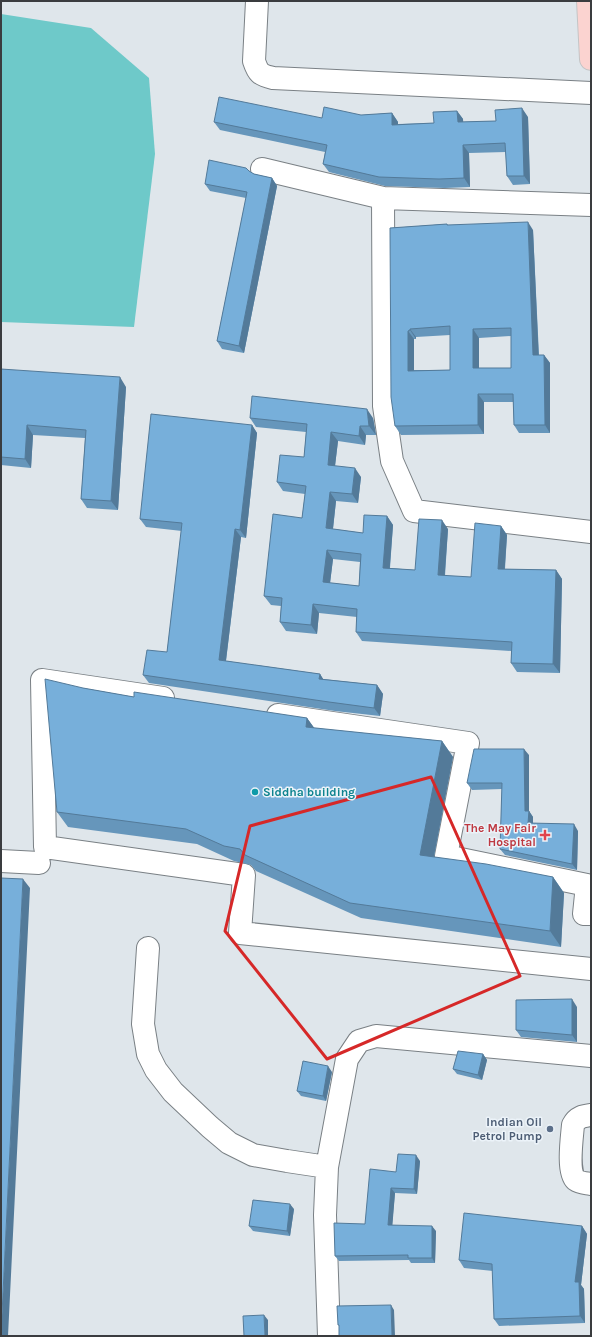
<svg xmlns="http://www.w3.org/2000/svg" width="592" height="1337" font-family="Karla,sans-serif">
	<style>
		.water { fill: #6ec9c9 }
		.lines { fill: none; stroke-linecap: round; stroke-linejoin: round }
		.minor-casing { stroke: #7a8085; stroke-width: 24 }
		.major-casing { stroke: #c4c4c5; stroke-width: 24 }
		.minor { stroke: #fff; stroke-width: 22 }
		.major { stroke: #fbd3d0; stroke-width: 22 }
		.wall { fill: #6696bb; fill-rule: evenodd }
		.shaded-wall { fill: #537a99 }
		.building { fill: #77afda; stroke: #537a99; fill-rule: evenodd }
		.marked { fill: none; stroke: #d62828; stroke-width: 3; stroke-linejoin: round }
		.culture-dot { fill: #0f9aa8; stroke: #ecf3f9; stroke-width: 1.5 }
		.health-dot { fill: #e0444e; stroke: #ecf3f9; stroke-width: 1.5 }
		.service-dot { fill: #5c6f8a; stroke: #ecf3f9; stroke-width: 1.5 }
		.labels { text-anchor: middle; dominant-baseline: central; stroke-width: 3; stroke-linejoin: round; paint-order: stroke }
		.culture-label { font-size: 12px; font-weight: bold; fill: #0d838f; stroke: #ecf3f9; text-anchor: start }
		.health-label { font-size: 12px; font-weight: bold; fill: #be3a42; stroke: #ecf3f9; text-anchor: end }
		.service-label { font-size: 12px; font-weight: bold; fill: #4e5e75; stroke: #ecf3f9; text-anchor: end }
	</style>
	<rect width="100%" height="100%" fill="#dfe6eb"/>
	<!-- water -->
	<path class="water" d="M1,14l90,14 58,50 6,76 -21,173 -133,-5z"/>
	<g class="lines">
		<defs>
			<path id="minor" d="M257,1l-3,60c4,12 6,14 19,17l318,15
				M262,169l121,29 208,7
				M383,198l1,208 8,55 22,50 177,21
				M163,698l-121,-18 3,167 199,28 -4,58 351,36
				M278,715l190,28 -22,113 141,29 -3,29h7
				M1,861l38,2
				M148,948l-5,76 5,30 8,16 17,22 37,35 19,16 24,12 34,6 40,6 -2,48 4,121
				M591,1115c-8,1 -14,2 -18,10 -1,12 -6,47 3,55 4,3 10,3 15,4
				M327,1167l20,-108 12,-18 17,-5 215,20"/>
			<path id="major" d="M588,1l3,58"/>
		</defs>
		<!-- minor casing -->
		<use href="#minor" class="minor-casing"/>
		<!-- major casing -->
		<use href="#major" class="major-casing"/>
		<!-- minor -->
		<use href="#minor" class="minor"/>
		<!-- major -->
		<use href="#major" class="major"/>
	</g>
	<!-- wall -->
	<path class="wall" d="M457,111l6,8v3l33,-1 32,-4 2,67 -17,1 -6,-9 -1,-24 -37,1 1,34 -25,1 -60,-2 -56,-14 -6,-8 2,-12 -105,-22 -6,-8 108,-4 70,-5 6,9v2l36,-1z
		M249,171l5,3 18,4 5,8 -33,167 -22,-4 -5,-8 29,-143 -36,-7 -5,-7z
		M447,224l1,1 85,5 6,125h5l6,8v70h-31l-5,-8 -1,-23h-29v32l-83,1 -6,-9 -5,-198zM450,335v35h-36v-31h2v-2zM511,336v32h-32v-30z
		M1,369l125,18 -8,123 -31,-2 -6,-9 4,-61 -52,-3 -2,33 -30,-3z
		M250,418h123l3,17h-10l-1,10 -27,-4 -3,25 26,11 -3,26 -22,-2 -3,28 30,4 24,-17 6,9 -3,43 25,2 33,-41 -3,47 26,1 30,-51 6,9 -2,34 51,1 6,9 -2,94 -43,-1 -6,-9v-12l-149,-10 -6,-9 1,-15 -38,-4 -2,21 -31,-3 -6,-9 1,-16 -10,-1 -7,-9 38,-78 3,-24 -22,-3 -6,-9 27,-25 2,-25 -50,-5zM333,559l27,3 -1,24 -29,-3z
		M252,425l5,8 -11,105 -5,-1 -15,124 94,13 3,5 54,6 6,9 -3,22 -45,-5 -186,-28 -6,-8 24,-23 15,-121 -36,-4 -6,-8z
		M83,688l51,9 173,21 7,10 128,13 11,16 -19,100 119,20 11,16 -3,54 -200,-29 -105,-47 -5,-6 -17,-4 -37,-17 -129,-17 -11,-15z
		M529,755v56l4,6v6l45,8 -1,39 -72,-15 -5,-6 2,-60 -30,1 -5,-7z
		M577,1007v35l-56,-5 -5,-7z
		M483,1054l4,6 -5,20 -25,-6 -4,-5z
		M332,1072l-6,29 -25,-5 -4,-5z
		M420,1161l-3,33 -22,-1 -3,32 44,6 -1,32h-24l-2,-3 -70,1 -4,-5 30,-32 31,-52z
		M294,1209l-4,27 -37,-5 -4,-5z
		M582,1226l5,8 -6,51 3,4 1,34 -86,3 -5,-7 -1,-48 -29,-3 -5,-8z"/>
	<!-- shaded-wall -->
	<path class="shaded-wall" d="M522,108l6,9 2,67 -6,-8z
		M457,111l6,8 1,12 -6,-9z
		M392,113l6,9v11l-6,-8z
		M463,145l6,8 1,34 -6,-9z
		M272,178l5,8 -33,167 -5,-7z
		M528,222l5,8 6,133 -6,-8z
		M410,329l6,8v2l-6,-9z
		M473,329l6,9v39l-6,-9z
		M408,331l6,8v40l-6,-8z
		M544,355l6,8v70l-5,-8z
		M120,377l6,10 -8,123 -7,-9z
		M478,394l6,8v32l-6,-9z
		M367,409l6,9 3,17 -7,-9z
		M27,425l6,10 -2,33 -6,-9z
		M252,425l5,8 -11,105 -6,-8z
		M360,426l6,9 -1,10 -6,-9z
		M331,432l7,9 -4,33 -6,-9z
		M355,468l6,9 -3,26 -6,-9z
		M330,492l6,9 -4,36 -6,-9z
		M387,516l6,9 -4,52 -6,-9z
		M442,520l6,9 -4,55 -6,-9z
		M501,526l6,9 -3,43 -6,-9z
		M235,529l6,8 -16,131 -6,-8z
		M327,550l6,9 -4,32 -6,-9z
		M556,570l6,9 -2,94 -7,-9z
		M313,604l6,9 -2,21 -6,-9z
		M320,674l5,8 -6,-3z
		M377,685l6,9 -3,22 -6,-8z
		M307,718l11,15 -12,-6z
		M442,741l11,16 -22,114 -11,-16z
		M524,749l5,6v56l4,6v12l-5,-6 -3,-12z
		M574,824l4,7 -1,39 -5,-6z
		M553,877l11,16 -3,54 -11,-16z
		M23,879l7,9 -22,448h-7z
		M572,999l5,8v35l-5,-7z
		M483,1054l4,6 -5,20 -4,-5z
		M328,1066l4,6 -6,29 -3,-5z
		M416,1155l4,6 -3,33 -3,-5z
		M391,1188l4,5 -3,37 -4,-5z
		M290,1204l4,5 -4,27 -3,-5z
		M432,1226l4,5 -1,32 -3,-5z
		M582,1226l5,8 -6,51 3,4 1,34 -5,-7 -5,-34z
		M391,1305l3,5 1,26h-3z
		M264,1315l4,5v16h-3z"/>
	<!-- building -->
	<path class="building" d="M219,97l103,21 2,-11 37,8 31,-2v12l42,-2 -1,-11 24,-1 1,11 38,-1 -1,-11 27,-2 2,68h-17l-2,-33 -42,2 1,33 -25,1 -60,-2 -56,-13 4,-19 -113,-23z
		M209,160l37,8 3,3 5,3 18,4 -33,168 -22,-5 30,-149 -42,-8z
		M528,222l5,133h11l1,70h-31l-1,-31h-35v31l-83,1 -4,-29 -1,-169 57,-4v1zM450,326v44l-42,1v-40l2,-1v-1zM511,328v40h-38v-39z
		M1,369l119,8 -9,124 -30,-2 5,-69 -59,-5 -2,34 -24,-2z
		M252,396l115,13 2,17h-9l-1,10 -28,-4 -3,33 27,3 -3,26 -22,-2 -4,36 37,5 1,-18 23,1 -4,52 32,2 4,-51 23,1 -4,55 33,2 4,-54 26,3 -3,43 58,1 -3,94 -42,-1 1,-21 -156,-10 1,-23 -44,-5 -2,21 -31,-3 2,-24 -18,-2 9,-82 29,4 4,-32 -29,-4 3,-27 24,2 3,-33 -57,-6zM327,550l34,4 -2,32 -36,-4z
		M151,414l101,11 -12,105 -5,-1 -16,131 101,14 -1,5 58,6 -3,23 -45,-6 -186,-27 4,-25 20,2 15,-129 -42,-4z
		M45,679l38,9 51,9v-5l173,26 -1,9 136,14 -22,114 66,9 67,13 -3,54 -200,-28 -105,-48 -5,-6 -16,-3 -38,-17 -129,-17z
		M474,749h50l1,62h4l-1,12 46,1 -2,40 -72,-15 2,-66h-35z
		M1,878l22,1 -22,456z
		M572,999v36l-56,-5v-30z
		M458,1051l25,3 -5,21 -25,-6z
		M303,1061l25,5 -5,30 -26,-5z
		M398,1154l18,1 -2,34 -23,-1 -3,37 44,1v32h-24v-3l-73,1 -1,-33 31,1 5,-55 26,3z
		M253,1200l37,4 -3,27 -38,-5z
		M464,1213l118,13 -7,56h4l1,34 -86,3 -2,-55 -33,-4z
		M391,1305l1,31h-53v-11h-1l-1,-19z
		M264,1315l1,21h-21l-1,-20z"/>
	<!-- marked area -->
	<path class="marked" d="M431,777l89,199 -193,83 -102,-128 25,-105z"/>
	<!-- markers -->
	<circle class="culture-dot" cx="255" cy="792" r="4"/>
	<path class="health-dot" d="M543 829h4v4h4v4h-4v4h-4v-4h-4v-4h4z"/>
	<circle class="service-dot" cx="550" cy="1129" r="4"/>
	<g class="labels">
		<!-- culture labels -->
		<g class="culture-label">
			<text x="263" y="792">Siddha building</text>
		</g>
		<!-- health labels -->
		<g class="health-label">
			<text x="536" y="828">The May Fair<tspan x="536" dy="14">Hospital</tspan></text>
		</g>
		<!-- service labels -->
		<g class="service-label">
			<text x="542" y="1122">Indian Oil<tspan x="542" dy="14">Petrol Pump</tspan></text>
		</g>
	</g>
	<!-- border -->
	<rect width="592" height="1337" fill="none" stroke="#3a3c3f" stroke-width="4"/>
</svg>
